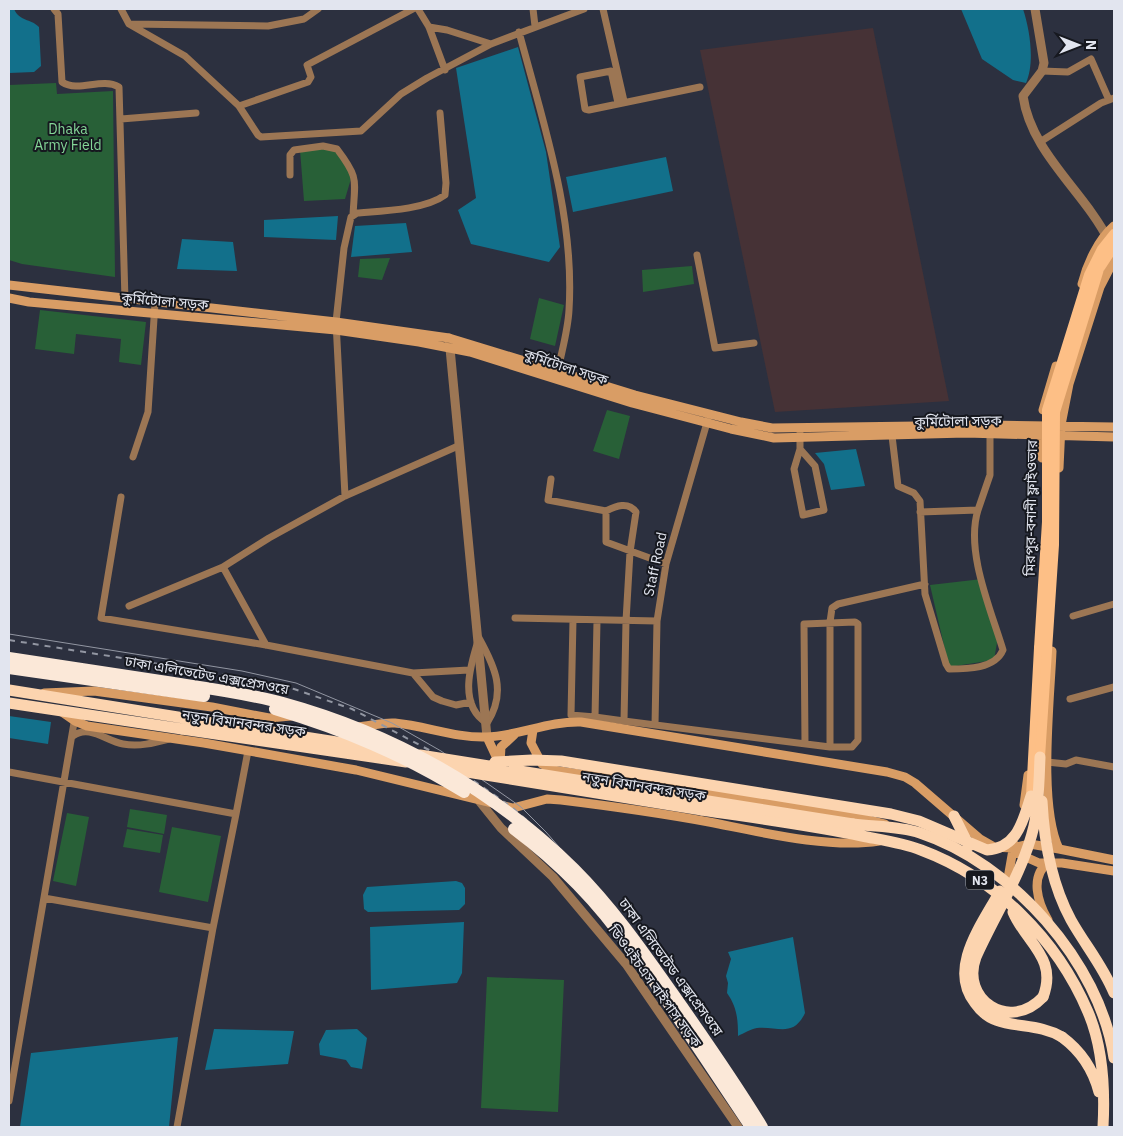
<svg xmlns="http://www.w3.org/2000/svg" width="1123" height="1136" font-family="'IBM Plex Sans','Noto Sans Bengali',sans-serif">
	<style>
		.medical { fill: #463236 }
		.green { fill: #286037 }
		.water { fill: #12708b }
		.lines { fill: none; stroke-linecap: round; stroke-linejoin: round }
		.minor { stroke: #9c7654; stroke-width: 7 }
		.tertiary { stroke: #9c7654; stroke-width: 9 }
		.secondary { stroke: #d99d65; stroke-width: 9 }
		.primary { stroke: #fdbf86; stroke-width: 10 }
		.trunk { stroke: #fcd4af; stroke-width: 11 }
		.tram { stroke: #9296a2; stroke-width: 1 }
		.rail { stroke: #9296a2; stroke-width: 2; stroke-dasharray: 6 6; stroke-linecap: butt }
		.primary-bridge { stroke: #fdbf86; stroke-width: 10 }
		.trunk-bridge { stroke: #fcd4af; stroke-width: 11 }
		.motorway-bridge { stroke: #fbe8d8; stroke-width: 12 }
		.labels { text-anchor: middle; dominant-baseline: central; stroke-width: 4; stroke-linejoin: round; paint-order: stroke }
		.shield { fill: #16181f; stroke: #a5a8b1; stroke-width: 1 }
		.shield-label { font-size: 12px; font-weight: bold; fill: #e2e5ef }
		.park-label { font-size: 14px; fill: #84d697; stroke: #16181f }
		.street-label { font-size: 14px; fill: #e2e5ef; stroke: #16181f }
	</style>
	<rect width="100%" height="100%" fill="#2c303f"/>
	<!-- medical -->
	<path class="medical" d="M873,28l76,373 -174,11 -75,-362z"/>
	<!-- green -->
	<path class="green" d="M56,83l1,11 56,-3 2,186 -93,-13 -13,-4v-175z
		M331,147l22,25 -8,27 -41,2 -4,-51z
		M390,258l-8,22 -24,-3 2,-18z
		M692,266l2,18 -51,8 -1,-22z
		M539,298l25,7 -9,41 -25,-7z
		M40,310l106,12 -5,43 -22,-3 2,-23 -45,-5 -2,20 -39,-5z
		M607,410l23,6 -11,43 -26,-8z
		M982,579l17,52 -5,29 -45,7 -19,-82z
		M130,809l37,6 -3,19 -37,-7z
		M67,813l22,4 -13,69 -23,-5z
		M172,827l49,9 -13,66 -49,-10z
		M127,829l36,6 -3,18 -37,-6z
		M487,977l77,3 -6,132 -77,-4z"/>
	<!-- water -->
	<path class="water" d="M9,9h5c6,13 16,9 25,18l2,39 -7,6 -25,1z
		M961,9h62c7,21 12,54 3,74l-13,-3 -31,-21z
		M518,47l28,105 14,95 -11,15 -78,-18 -13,-34 18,-12 -20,-130z
		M666,157l7,34 -100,21 -7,-35z
		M338,216l-2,24 -72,-3v-17z
		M406,223l6,29 -61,5 4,-31z
		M182,239l51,3 4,29 -60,-2z
		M856,449l9,37 -34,4 -7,-26 -9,-11z
		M9,716l42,6 -3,22 -39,-6z
		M456,881l6,2 3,5v16l-6,6 -91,2 -4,-3 -1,-14 4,-8z
		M464,922l-2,51 -5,10 -86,7 -1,-63z
		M793,937l12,76c-12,25 -27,13 -48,15 -6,1 -13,5 -19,8 0,-17 -1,-29 -11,-43l1,-10 -2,-7 5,-17 -3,-7z
		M214,1029l80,2 -6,33 -83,6z
		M357,1029l10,9 -5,31 -11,-2 -5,-7 -26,-5 -1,-11 7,-14z
		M178,1037l-9,90h-149l11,-74z"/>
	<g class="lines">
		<!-- minor -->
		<path class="minor" d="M54,9l4,5 4,68c17,11 39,-5 57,5l6,213
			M121,9l8,15 56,32 54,50 19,29 3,2 100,-6 40,-37 26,-16 64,-34 93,-35
			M418,9l11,18 16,43
			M533,9l2,17
			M603,9l21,92
			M130,24l138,2 36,-7 14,-10
			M429,27l18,3 44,14
			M519,32c24,90 56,184 50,278 -1,20 -7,40 -11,60
			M1042,71l26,1 23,-13 18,41
			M618,103l-7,-32 -31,6 5,32 4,1 111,-23
			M239,106l69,-24 3,-5 -4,-12 106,-56
			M121,119l75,-6
			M1040,142l61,-39 13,-5
			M290,175v-20l4,-5 29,-4 14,3c22,29 18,30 16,66
			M697,255l18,93 39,-5
			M892,436l6,50 16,7 6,8 5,93 21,70 3,5c18,0 46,0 54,-19 -12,-40 -38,-99 -25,-140l-58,2 58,-2 12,-35v-45
			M800,449l-6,20 9,46 21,-5 -9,-44 -15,-17v-16
			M133,457l15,-45 7,-109
			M551,479l-3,21 58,11v31l60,22
			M345,496l-9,-174 8,-74 7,-31 6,-4c24,-2 68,-3 88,-18l1,-12 -6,-70
			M121,497l-20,121 165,27 147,28 20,24 9,4 14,4 15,-3
			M606,511c10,-5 22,-10 30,1l-6,40 -4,69
			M223,567l43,78
			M129,606l94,-39 46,-29 76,-42 113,-50
			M1073,616l41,-12
			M515,618l142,3
			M573,620l-2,95 24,2 2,-96 -2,96 29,4 2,-100 -2,100 206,26h22l6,-7v-116l-3,-2 -51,2 1,119
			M479,638c16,29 28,54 8,85 -30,-18 -16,-60 -8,-85z
			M413,673l56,-3
			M1070,699l44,-12
			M655,725l2,-104 9,-57 42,-145
			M73,736c16,-12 33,5 50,8 16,3 31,-1 46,-5
			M830,747v-125l2,-14 6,-4 87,-20
			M1047,762l19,2 10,-4 38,7
			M9,772l227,42 -23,114 -169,-30
			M236,814l12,-63
			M9,1101l66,-384
			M177,1127l36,-199"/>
		<!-- tertiary -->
		<path class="tertiary" d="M1035,9l9,54 -2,8 -19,25c8,57 61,95 86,145
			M449,338l38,399
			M480,802l21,26 52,49 73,87 112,163"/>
		<!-- secondary -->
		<path class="secondary" d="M1082,284c5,-20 16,-44 32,-58
			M9,285l327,37 113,16 186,57 106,27 31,6 218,-3 124,2
			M9,298l20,4 307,28 83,12 51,10 162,51 99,26 43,9 192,-5 148,4
			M1043,410l13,-44
			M1041,428l1,30
			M1059,468l2,-43 8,-41 31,-97 14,-27
			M1052,651c-2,50 -14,154 7,198l55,11
			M44,693l50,-2 118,16 57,11 22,-2
			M62,712l13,9 12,5 117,17 152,27 157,38 34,-9 14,1c49,6 99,13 148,22 51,10 120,27 170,19
			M357,727c13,-1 26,-5 38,-4 31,3 61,15 91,14 33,-1 62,-16 95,-15l306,50 18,5 10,6 65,56 14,8 18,1 18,-4 29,5
			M533,730l-2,13 11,21
			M487,737l14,30
			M500,763l1,-16 13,-12
			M546,769l296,44 43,11
			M1024,805l4,-30
			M1019,854l20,9h23l52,8
			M1007,884l7,-40
			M1048,920c-10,-17 -19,-44 1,-58"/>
		<!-- primary -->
		<path class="primary" d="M1031,796l8,-148"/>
		<!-- trunk -->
		<path class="trunk" d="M9,690l175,28
			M9,703l173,26
			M702,810c53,8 107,15 160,26 20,4 41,7 59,14 75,28 136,89 167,162 15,35 17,78 15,115
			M954,816l15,30
			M853,824c23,3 45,2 67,9 91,30 180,129 194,225
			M1013,912c13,31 45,46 30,85
			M1062,1037c19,14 31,32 37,55"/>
		<!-- tram -->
		<path class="tram" d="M9,634l233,37 54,12 96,40 49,28 80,56 25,25 40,46 129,176 50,73"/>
		<!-- rail -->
		<path class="rail" d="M9,640l232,37 53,12 58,20 77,41 84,58 30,27 38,43 177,249"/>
		<!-- primary-bridge -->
		<path class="primary-bridge" d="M1039,648l8,-126v-112l42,-135 13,-26 12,-15
			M1040,757l14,-212 1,-133 44,-143 15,-23"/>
		<!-- trunk-bridge -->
		<path class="trunk-bridge" d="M184,718l191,30
			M182,729l224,33
			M420,755l433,69
			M1040,757c-1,23 -1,46 -6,69 -11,47 -39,88 -58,131 -16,42 33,76 67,40
			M495,762l37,-2 29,1 330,53 28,7 68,29c31,-2 36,-30 44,-54
			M442,768l260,42
			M1042,801c2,39 10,84 29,119 14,25 32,46 43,73
			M1000,891c-17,32 -53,77 -25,112 5,7 12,14 21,17 22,8 44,4 66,17"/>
		<!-- motorway-bridge -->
		<path class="motorway-bridge" d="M9,658c53,8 105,16 158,24 39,6 78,11 116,21 109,30 210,86 291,166 38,38 68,81 99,125 31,44 61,87 89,133
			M9,668l195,28
			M275,709c70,21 127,45 189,83
			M514,829c44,33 84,73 115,118
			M647,971l104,156"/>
	</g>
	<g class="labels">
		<!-- shield labels -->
		<rect class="shield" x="966" y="870.5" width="28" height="19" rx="4"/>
		<g class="shield-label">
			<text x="980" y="880">N3</text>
		</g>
		<!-- park labels -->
		<g class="park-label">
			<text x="68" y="129">Dhaka<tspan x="68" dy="16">Army Field</tspan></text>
		</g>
		<!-- street labels -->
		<g class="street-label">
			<text transform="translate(165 301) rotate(5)">কুর্মিটোলা সড়ক</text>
			<text transform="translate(566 367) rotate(18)">কুর্মিটোলা সড়ক</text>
			<text transform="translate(958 421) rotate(-1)">কুর্মিটোলা সড়ক</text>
			<text transform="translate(1031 508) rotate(-89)">মিরপুর-বনানী ফ্লাইওভার</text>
			<text transform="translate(655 564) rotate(-78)">Staff Road</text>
			<text transform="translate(207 675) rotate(10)">ঢাকা এলিভেটেড এক্সপ্রেসওয়ে</text>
			<text transform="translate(244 723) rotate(8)">নতুন বিমানবন্দর সড়ক</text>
			<text transform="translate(644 786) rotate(9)">নতুন বিমানবন্দর সড়ক</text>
			<text transform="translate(671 967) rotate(54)">ঢাকা এলিভেটেড এক্সপ্রেসওয়ে</text>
			<text transform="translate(655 986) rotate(54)">ডিওএইচএস বাইপাস সড়ক</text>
		</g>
	</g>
	<!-- border -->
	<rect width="1123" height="1136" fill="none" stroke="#e2e5ef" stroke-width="20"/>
	<!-- north arrow -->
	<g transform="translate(1078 45) rotate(90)" stroke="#16181f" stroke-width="4" paint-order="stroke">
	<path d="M0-4L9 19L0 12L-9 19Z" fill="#e2e5ef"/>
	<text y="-8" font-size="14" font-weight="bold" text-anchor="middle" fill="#e2e5ef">N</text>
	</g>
</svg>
